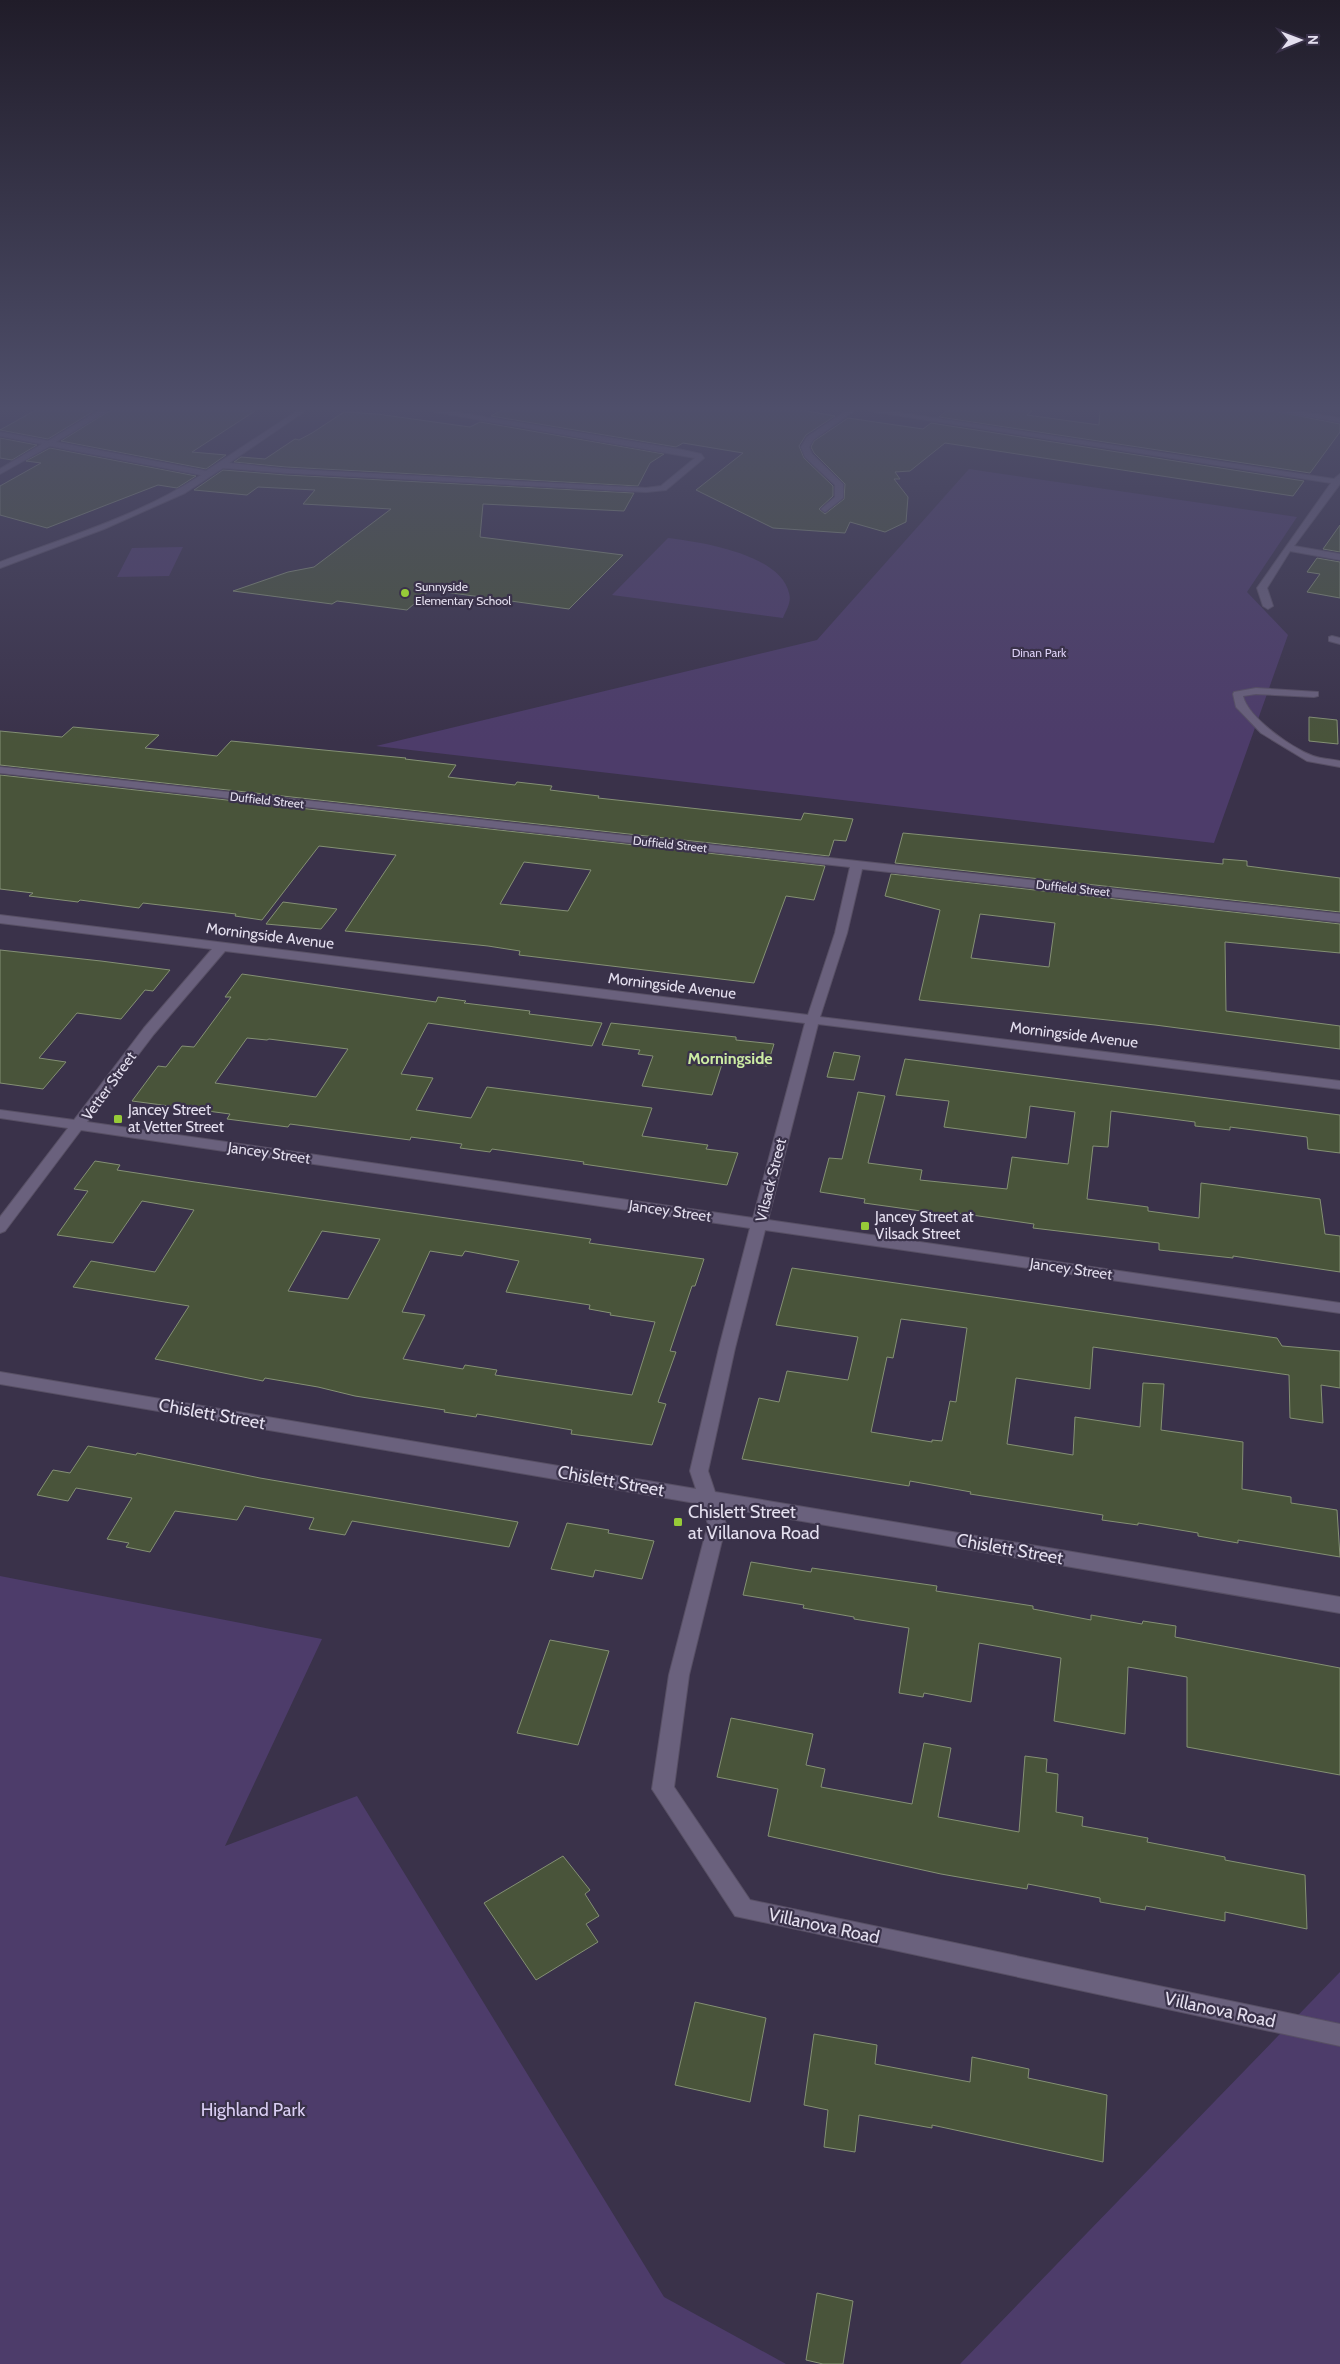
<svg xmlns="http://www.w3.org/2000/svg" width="1340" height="2364" font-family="Cabin,sans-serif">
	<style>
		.green { fill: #4d3c6a }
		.building { fill: #49543a; stroke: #849074; fill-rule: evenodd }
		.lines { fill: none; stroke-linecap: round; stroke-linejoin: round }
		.minor-casing { stroke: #585065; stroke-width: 2 }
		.minor { fill: #6a617d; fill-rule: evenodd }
		.poi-dot { fill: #97cb38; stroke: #3a324a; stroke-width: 2 }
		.labels { text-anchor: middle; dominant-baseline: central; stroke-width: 4.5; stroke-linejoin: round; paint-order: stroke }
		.far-poi-label { font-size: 12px; fill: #e4dfef; stroke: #3a324a; text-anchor: start }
		.far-park-label { font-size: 12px; fill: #dbcff4; stroke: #3a324a }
		.far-street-label { font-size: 12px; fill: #e4dfef; stroke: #3a324a }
		.street-label { font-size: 15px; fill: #e4dfef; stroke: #3a324a }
		.poi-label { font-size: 15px; fill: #e4dfef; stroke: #3a324a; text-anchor: start }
		.neighbourhood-label { font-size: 16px; font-weight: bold; fill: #cceba3; stroke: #3a324a }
		.near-street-label { font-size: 18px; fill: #e4dfef; stroke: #3a324a }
		.near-poi-label { font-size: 18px; fill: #e4dfef; stroke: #3a324a; text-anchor: start }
		.near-park-label { font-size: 18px; fill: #dbcff4; stroke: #3a324a }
	</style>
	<rect width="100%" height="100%" fill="#3a324a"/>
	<!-- green -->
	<path class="green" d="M969,469l328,48 -50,75 41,43 -74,208 -838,-97 441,-106z
		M668,538c33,4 112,16 121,55 3,9 -3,17 -6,25l-171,-23z
		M183,547l-14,29 -52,1 15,-29z
		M0,1576l322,63 -97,207 132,-50 307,501 122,67h-786z
		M1340,1972v392h-380z"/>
	<!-- building -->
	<path class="building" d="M34,411h60l-46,28 -48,-9z
		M109,411h146l-63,41 34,3 -20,14 -145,-28z
		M500,411h307l28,5 -29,19 -7,11 5,12 29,28v10l-14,13 6,5 19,-15 1,-15 -31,-31 -3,-6 3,-6 34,-23 75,11 8,-6 373,58 -11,15 -348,-53 -35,28 -15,1 5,7h-6l14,18 -2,25 -21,10 -35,-10 -5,11 -72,-5 -77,-38 47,-37 -60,-10 -7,4 -185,-31z
		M946,411h86l-5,4 72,10 1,-14h174l66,13v8l-30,41 -371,-56z
		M344,412l33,2 93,13 10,-5 184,32 -14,9 -12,23 -352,-19 -52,-5 7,-5 24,2 30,-20 4,1 13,-7z
		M0,438l37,7 -25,15 -12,-2z
		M50,448l146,28 -19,12 -19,-3 -111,43 -47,-13v-29l41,-23 -15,-2z
		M223,470l63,5 348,18 -10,18 -141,-7 -3,33 143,18 -54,54 -139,-19 -23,20 -70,-9 -5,3 -99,-13 55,-19 26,-5 77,-58 -88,-5 12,-14 -57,-3 -11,8 -53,-5z
		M1340,525v27l-17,-3z
		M1317,558l23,4v36l-33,-6 13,-18 -13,-2z
		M1309,717l28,3 1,24 -29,-3z
		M73,727l86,8 -14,13 72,8 14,-15 175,17 -1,1 51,6 -8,12 67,8 2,-3 35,4 -2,4 49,6 -1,2 203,22 3,-7 49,6 -7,22 -12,-1 -5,16 -829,-91v-34l62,6z
		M0,775l825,91 -11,34 -28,-4 -32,87 -235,-28 1,-4 -32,-5 -143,-15 51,-76 -77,-9 -57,74 -27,-4 1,-2 -93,-11 -4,5 -59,-8 -2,2 -49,-6 4,-3 -33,-4zM524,862l67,8 -23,41 -68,-7z
		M903,833l320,31v-5l24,2v5l93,12v34l-445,-49z
		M891,874l449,50v29l-115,-11 1,69 114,15v23l-185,-24 -236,-25 21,-90 -55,-14zM980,914l75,9 -6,44 -78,-9z
		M283,902l54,7 -16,20 -55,-5z
		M0,950l101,11 69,9 -17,21 -8,-1 -24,29 -44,-6 -38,45 27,4 -23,27 -43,-6z
		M242,974l194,28 2,-5 28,4 -2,2 66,8 -1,3 73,9 -10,23 -164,-23 -27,51 32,4 -17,32 55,8 16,-31 165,21 -10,28 66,9 -2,4 32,4 -11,32 -144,-21 1,-2 -92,-13 -2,3 -30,-4 2,-4 -51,-7 -1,3 -120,-16 -2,3 -38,-5 -23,-3 3,-5 -98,-13 26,-35 8,1 16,-21 12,1 37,-50h-6zM247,1038l20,2 2,-1 79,10 -32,48 -101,-14z
		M611,1023l125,14v3l38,4 -7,22 -44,-5 -11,34 -70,-9 11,-30 -15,-2 2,-4 -38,-5z
		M834,1052l26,4 -6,24 -27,-3z
		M905,1059l435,56v38l-32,-4 -1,-12 -77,-10v3l-35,-4v-4l-84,-11 -3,36 -15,-1 -6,53 61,8v4l51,7 2,-35 119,16 5,35 15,2v36l-107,-16v2l-74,-8v-7l-126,-15 1,-4 -76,-11 -1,3 -93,-13 1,-4 -45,-7 9,-34 13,1 16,-67 27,4 -17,67 54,7 -2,10 87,9 5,-32 56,7 7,-52 -45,-6 -4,32 -82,-11 5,-26 -53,-6z
		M95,1161l25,4 -3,5 78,12 335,48 61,9 -2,4 115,16 -9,27h-3l-22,65 6,1 -18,50 8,2 -14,41 -81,-11 1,-4 -95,-16 -1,3 -32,-5 1,-2 -90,-14 -37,-9 -53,-9 -2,3 -108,-22 34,-53 -116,-19 18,-26 64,11 39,-62 -52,-9 -29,42 -56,-8 31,-44 -14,-2zM322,1231l58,8 -32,60 -60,-8zM430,1251l32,5 3,-5 54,10 -13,31 84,13 -1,4 22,4 -1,2 45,7 -23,73 -137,-20 2,-5 -32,-5 -2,4 -60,-10 22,-44 -23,-3z
		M792,1268l485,70 5,8 58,5v37l-19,-3 2,38 -33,-5 -1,-43 -196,-28 -3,42 -74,-11 -9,66 66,11 2,-38 65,10 3,-44 21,1 -3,46 82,12 -1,47 49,8v6l46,7 3,47 -102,-17v3l-40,-7v-3l-60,-10v2l-36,-5 1,-5 -133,-21 1,-2 -61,-11 -1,5 -167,-27 17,-61 20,4 8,-31 61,9 10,-43 -82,-12zM901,1319l66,9 -11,74 -6,-1 -8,40 -10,-1v2l-61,-10 16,-75 6,1z
		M88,1446l48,9 1,-2 123,25 258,44 -9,25 -157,-26 -7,14 -36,-6 5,-11 -69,-12 -8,14 -62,-9 -25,41 -24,-5 3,-4 -22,-4 25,-41 -56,-10 -8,13 -31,-6 16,-25 17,3z
		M567,1523l42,7 -1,3 46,8 -12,38 -47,-9 -2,7 -42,-8z
		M751,1562l60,10 1,-4 125,18 -1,5 97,15v3l58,11v-5l51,9 1,-3 33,5 -1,11 165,31v107l-153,-28v-70l-59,-10 -3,67 -71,-13 7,-63 -82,-15 -8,59 -47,-9 -1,4 -24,-4 10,-65 -55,-9v-2l-51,-9 1,-3 -61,-10z
		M550,1640l59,11 -31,94 -61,-12z
		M731,1718l82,16 -7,31 19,4 -4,18 91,17 12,-61 27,5 -13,69 81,15 6,-76 22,3 -1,13 12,2 -2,38 27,5 -1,9 66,12 -1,4 78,15v3l80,15 2,54 -82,-17v9l-79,-15 -1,4 -45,-8v-4l-72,-14 -1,5 -86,-15 -173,-38 10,-47 -61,-12z
		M563,1856l27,34 -5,4 14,22 -13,8 12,18 -62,38 -52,-77z
		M695,2002l71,16 -16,84 -75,-17z
		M814,2034l63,11 -2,19 95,18 2,-25 57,12 -1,9 79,17 -4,67 -171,-37v3l-73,-13 -4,37 -31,-5 4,-37 -24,-5z
		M817,2293l36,8 -10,63h-20l-17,-4z"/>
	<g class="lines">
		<defs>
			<path id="minor" d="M98,411h9l-51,31 150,29 91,-60h8l-76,52 57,6 360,19 15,-2 34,-28 -265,-47h19l234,39 18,4 3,4 -38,32 -20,2 -360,-19 -63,-5 -38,25 -81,36 -104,39v-6c67,-25 141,-47 201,-87l-151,-29 -50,28v-5l42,-25 -42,-8v-4l48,9z
				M846,411h8l-41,29 -4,7 3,7 31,30v14l-18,14 -4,-3 14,-12v-12l-30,-28 -4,-10 6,-10z
				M869,411h20l445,68 6,-5v10l-46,62 46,8v6l-50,-9 -23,37 6,18 -5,3 -5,-3 -6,-18 74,-105z
				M1276,411h20l44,7v4z
				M1332,636l8,2v6l-11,-3v-4z
				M1256,688l62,4v4l-4,1 -58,-3 -13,2c5,22 49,52 70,60 8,3 18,3 27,5v6l-33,-6 -46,-28 -25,-26 -3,-13 1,-2z
				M0,767l1340,147v8l-478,-53 -15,64 -27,84 520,64v8l-522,-65 -50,196 572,83v10l-575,-83 -30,118 -27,123 7,21 625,105v16l-620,-106 6,17 -37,151 -15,112 76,113 590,124v22l-605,-130 -83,-127 17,-114 39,-151 -7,-20 -701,-120v-12l696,117 -6,-18 29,-123 31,-120 -669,-98 -76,101 -5,2v-16l68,-89 -68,-10v-8l74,10 70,-92 68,-79 -212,-26v-8l808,100 27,-82 15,-66 -850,-94zM225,951l580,72 -52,195 -666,-96 67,-88z"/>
		</defs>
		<!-- minor casing -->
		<use href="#minor" class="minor-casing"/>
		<!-- minor -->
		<use href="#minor" class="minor"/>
	</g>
	<!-- sky -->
	<linearGradient id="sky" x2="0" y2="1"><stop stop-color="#201c29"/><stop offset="0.55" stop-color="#4f4f6b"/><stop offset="1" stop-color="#4f4f6b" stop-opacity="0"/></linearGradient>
	<rect width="1340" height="742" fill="url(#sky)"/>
	<!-- markers -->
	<g class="poi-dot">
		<circle cx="405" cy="593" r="5"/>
		<rect x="113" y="1114" width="10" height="10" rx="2.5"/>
		<rect x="860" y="1221" width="10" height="10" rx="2.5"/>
		<rect x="673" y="1517" width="10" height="10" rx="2.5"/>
	</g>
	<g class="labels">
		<!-- far-poi labels -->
		<g class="far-poi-label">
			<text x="415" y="586">Sunnyside<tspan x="415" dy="14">Elementary School</tspan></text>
		</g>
		<!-- far-park labels -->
		<g class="far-park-label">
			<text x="1039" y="652">Dinan Park</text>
		</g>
		<!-- far-street labels -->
		<g class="far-street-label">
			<text transform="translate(267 800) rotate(6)">Duffield Street</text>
			<text transform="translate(670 844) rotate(6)">Duffield Street</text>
			<text transform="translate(1073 888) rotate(6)">Duffield Street</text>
		</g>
		<!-- street labels -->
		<g class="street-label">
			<text transform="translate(270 936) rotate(7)">Morningside Avenue</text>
			<text transform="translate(672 986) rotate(7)">Morningside Avenue</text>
			<text transform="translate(1074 1035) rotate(7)">Morningside Avenue</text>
			<text transform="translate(109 1086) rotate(-54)">Vetter Street</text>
			<text transform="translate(269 1153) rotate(8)">Jancey Street</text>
			<text transform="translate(771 1180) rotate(-76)">Vilsack Street</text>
			<text transform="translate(670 1211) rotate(8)">Jancey Street</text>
			<text transform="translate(1071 1269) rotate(8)">Jancey Street</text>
		</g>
		<!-- poi labels -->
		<g class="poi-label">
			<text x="128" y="1110">Jancey Street<tspan x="128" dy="17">at Vetter Street</tspan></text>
			<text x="875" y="1217">Jancey Street at<tspan x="875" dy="17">Vilsack Street</tspan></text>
		</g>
		<!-- neighbourhood labels -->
		<g class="neighbourhood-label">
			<text x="730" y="1058">Morningside</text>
		</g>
		<!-- near-street labels -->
		<g class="near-street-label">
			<text transform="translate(212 1414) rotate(10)">Chislett Street</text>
			<text transform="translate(611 1481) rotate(10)">Chislett Street</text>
			<text transform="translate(1010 1549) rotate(10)">Chislett Street</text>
			<text transform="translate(824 1926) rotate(12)">Villanova Road</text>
			<text transform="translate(1220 2010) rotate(12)">Villanova Road</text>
		</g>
		<!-- near-poi labels -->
		<g class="near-poi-label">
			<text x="688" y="1512">Chislett Street<tspan x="688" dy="21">at Villanova Road</tspan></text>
		</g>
		<!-- near-park labels -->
		<g class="near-park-label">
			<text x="253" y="2110">Highland Park</text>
		</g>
	</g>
	<!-- north arrow -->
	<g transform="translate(1300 40) rotate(89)" stroke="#3a324a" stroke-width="4" paint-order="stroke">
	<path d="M0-4L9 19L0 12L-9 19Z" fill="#e4dfef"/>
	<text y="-8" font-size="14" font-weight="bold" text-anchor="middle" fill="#e4dfef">N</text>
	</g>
</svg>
